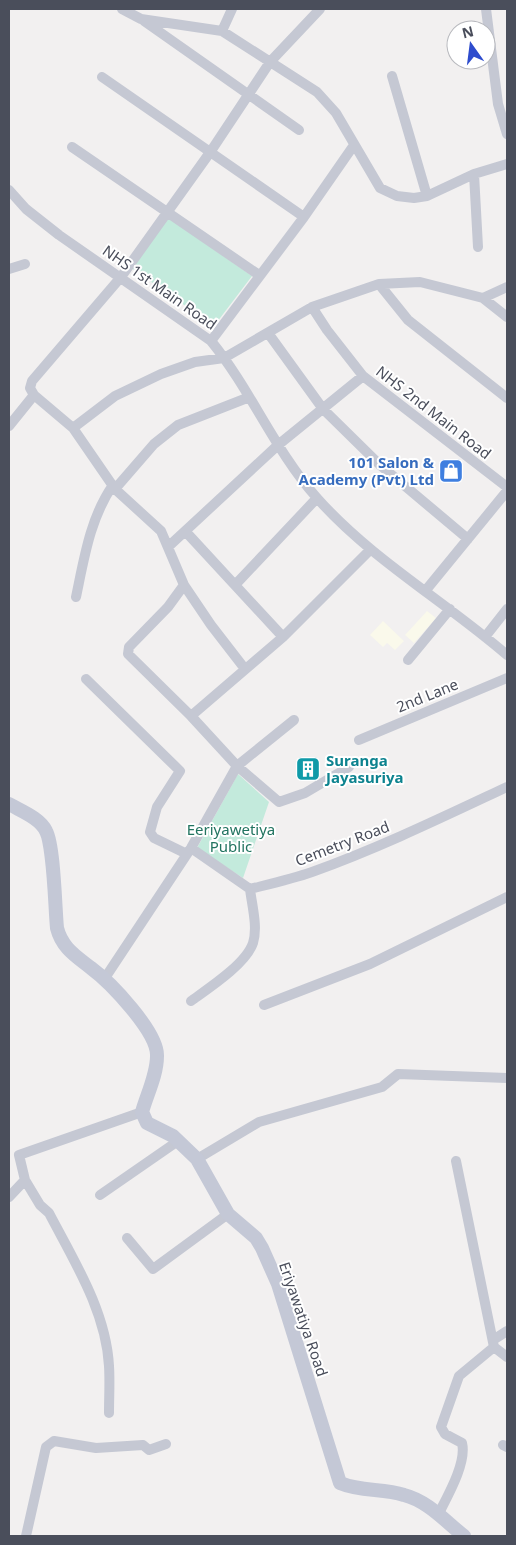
<svg xmlns="http://www.w3.org/2000/svg" width="516" height="1545" font-family="'Noto Sans',sans-serif">
	<style>
		.commercial { fill: #faf9eb }
		.green { fill: #c3eadc }
		.lines { fill: none; stroke-linecap: round; stroke-linejoin: round }
		.street { stroke: #c5c8d3; stroke-width: 10 }
		.secondary { stroke: #c4c8d6; stroke-width: 14 }
		.labels { text-anchor: middle; dominant-baseline: central; stroke-width: 4; stroke-linejoin: round; paint-order: stroke }
		.street-label { font-size: 15px; fill: #4a4e5b; stroke: #fff }
		.shop-label { font-size: 15px; font-weight: bold; fill: #366cbe; stroke: #fff; text-anchor: end }
		.culture-label { font-size: 15px; font-weight: bold; fill: #0d838f; stroke: #fff; text-anchor: start }
		.park-label { font-size: 15px; fill: #227460; stroke: #fff }
	</style>
	<rect width="100%" height="100%" fill="#f2f0f0"/>
	<!-- commercial -->
	<path class="commercial" d="M427,611l9,7 -22,25 -9,-8z
		M383,621l21,20 -9,9 -8,-7 -4,4 -13,-12z"/>
	<!-- green -->
	<path class="green" d="M167,217l85,59 -38,50 -84,-59z
		M238,774l31,28 -26,76 -46,-30z"/>
	<g class="lines">
		<!-- street -->
		<path class="street" d="M122,9l19,10 81,12 95,61 19,21 44,75 17,8 17,2 13,-2 47,-22 33,-10
			M320,9l-50,53 -59,89 -90,126 -89,104 -2,7 4,7 39,33 42,61 46,42 23,54 -16,22 -39,40 -1,7 63,62 46,50 42,36 26,-9 44,-26
			M486,9l12,95 9,30
			M144,21l155,109
			M222,31l10,-22
			M392,76l35,120
			M102,77l202,140 -93,124
			M72,147l187,128
			M474,174l4,73
			M9,190l17,19 33,26 152,106c40,49 64,110 106,157 54,61 129,104 190,157
			M304,217l50,-72
			M9,269l16,-5
			M379,284l29,36 99,78
			M483,298l24,19
			M312,307l15,23 36,46 144,111
			M268,333l55,76 57,56 88,74
			M9,426l25,-31
			M73,428l42,-32 46,-22 34,-12 29,-4 88,-51 67,-23 41,-2 63,16 24,-11
			M115,489l39,-45 24,-19 69,-27
			M186,532l97,105 87,-87
			M169,546l109,-101 85,-69
			M184,585l27,40 34,44
			M235,585l82,-87
			M426,590l81,-99
			M76,597c8,-38 14,-79 37,-112
			M485,637l22,-28
			M408,660l42,-51
			M86,679l94,92 -23,36 -7,25 4,6 33,16
			M191,716l92,-79
			M359,740l148,-62
			M191,848l59,41c20,-5 42,-10 62,-17 67,-24 131,-55 195,-85
			M105,978l86,-130 46,-82 57,-46
			M191,1001c18,-13 55,-37 62,-58 5,-16 -1,-37 -3,-54
			M264,1005l106,-41 137,-67
			M197,1159l62,-37 123,-35 16,-13 109,4
			M456,1161l38,186 13,10
			M25,1180l15,25 9,8c25,48 57,98 60,153 1,16 0,31 0,47
			M100,1195l78,-54
			M9,1197l16,-17 -6,-25 123,-43
			M127,1238l26,31 75,-55
			M493,1340l14,-9
			M503,1445l4,2
			M438,1515c9,-18 29,-52 24,-72l-17,-9 -4,-7 18,-51 35,-29
			M26,1536l20,-89 8,-6 42,7 47,-3 6,5 17,-6"/>
		<!-- secondary -->
		<path class="secondary" d="M9,804c12,7 31,14 37,27 8,15 9,77 11,97 5,20 19,28 34,40 19,14 67,64 66,88 0,19 -10,38 -15,56l5,11 26,13 24,23 31,55 28,24 6,10 16,36 62,199c21,9 43,5 64,12 24,6 42,27 60,41"/>
	</g>
	<!-- icons -->
	<defs>
		<symbol id="shop-square" viewBox="-11 -11 22 22"><rect x="-9" y="-9" width="18" height="18" rx="4" fill="#3f7fe0" stroke="#fff"/><path d="M-5-2.5h2.3a2.7 3.5 0 0 1 5.4 0H5L5.5 6h-11ZM-1.5-2.5h3a1.5 2.3 0 0 0-3 0Z" fill="#fff"/></symbol>
		<symbol id="building-square" viewBox="-11 -11 22 22"><rect x="-9" y="-9" width="18" height="18" rx="4" fill="#0f9aa8" stroke="#fff"/><path d="M-4-6H4V6H1V3H-1V6H-4ZM-2.5-4.3h1.7v1.8h-1.7ZM.8-4.3h1.7v1.8H.8ZM-2.5-1h1.7V.8h-1.7ZM.8-1h1.7V.8H.8Z" fill="#fff"/></symbol>
	</defs>
	<g fill-rule="evenodd">
		<use href="#shop-square" x="437" y="457" width="28" height="28"/>
		<use href="#building-square" x="294" y="755" width="28" height="28"/>
	</g>
	<g class="labels">
		<!-- street labels -->
		<g class="street-label">
			<text transform="translate(160 287) rotate(35)">NHS 1st Main Road</text>
			<text transform="translate(434 412) rotate(38)">NHS 2nd Main Road</text>
			<text transform="translate(427 695) rotate(-22)">2nd Lane</text>
			<text transform="translate(342 843) rotate(-21)">Cemetry Road</text>
			<text transform="translate(304 1319) rotate(71)">Eriyawatiya Road</text>
		</g>
		<!-- shop labels -->
		<g class="shop-label">
			<text x="434" y="462">101 Salon &amp;<tspan x="434" dy="17">Academy (Pvt) Ltd</tspan></text>
		</g>
		<!-- culture labels -->
		<g class="culture-label">
			<text x="326" y="760">Suranga<tspan x="326" dy="17">Jayasuriya</tspan></text>
		</g>
		<!-- park labels -->
		<g class="park-label">
			<text x="231" y="829">Eeriyawetiya<tspan x="231" dy="17">Public</tspan></text>
		</g>
	</g>
	<!-- border -->
	<rect width="516" height="1545" fill="none" stroke="#4a4e5b" stroke-width="20"/>
	<!-- north arrow -->
	<g transform="translate(471 45) rotate(346)"><circle r="24" fill="#ffffff" stroke="#b7b8bd"/>
	<path d="M0-4L9 19L0 12L-9 19Z" fill="#2e4ccd"/>
	<text y="-8" font-size="14" font-weight="bold" text-anchor="middle" fill="#4a4e5b">N</text>
	</g>
</svg>
